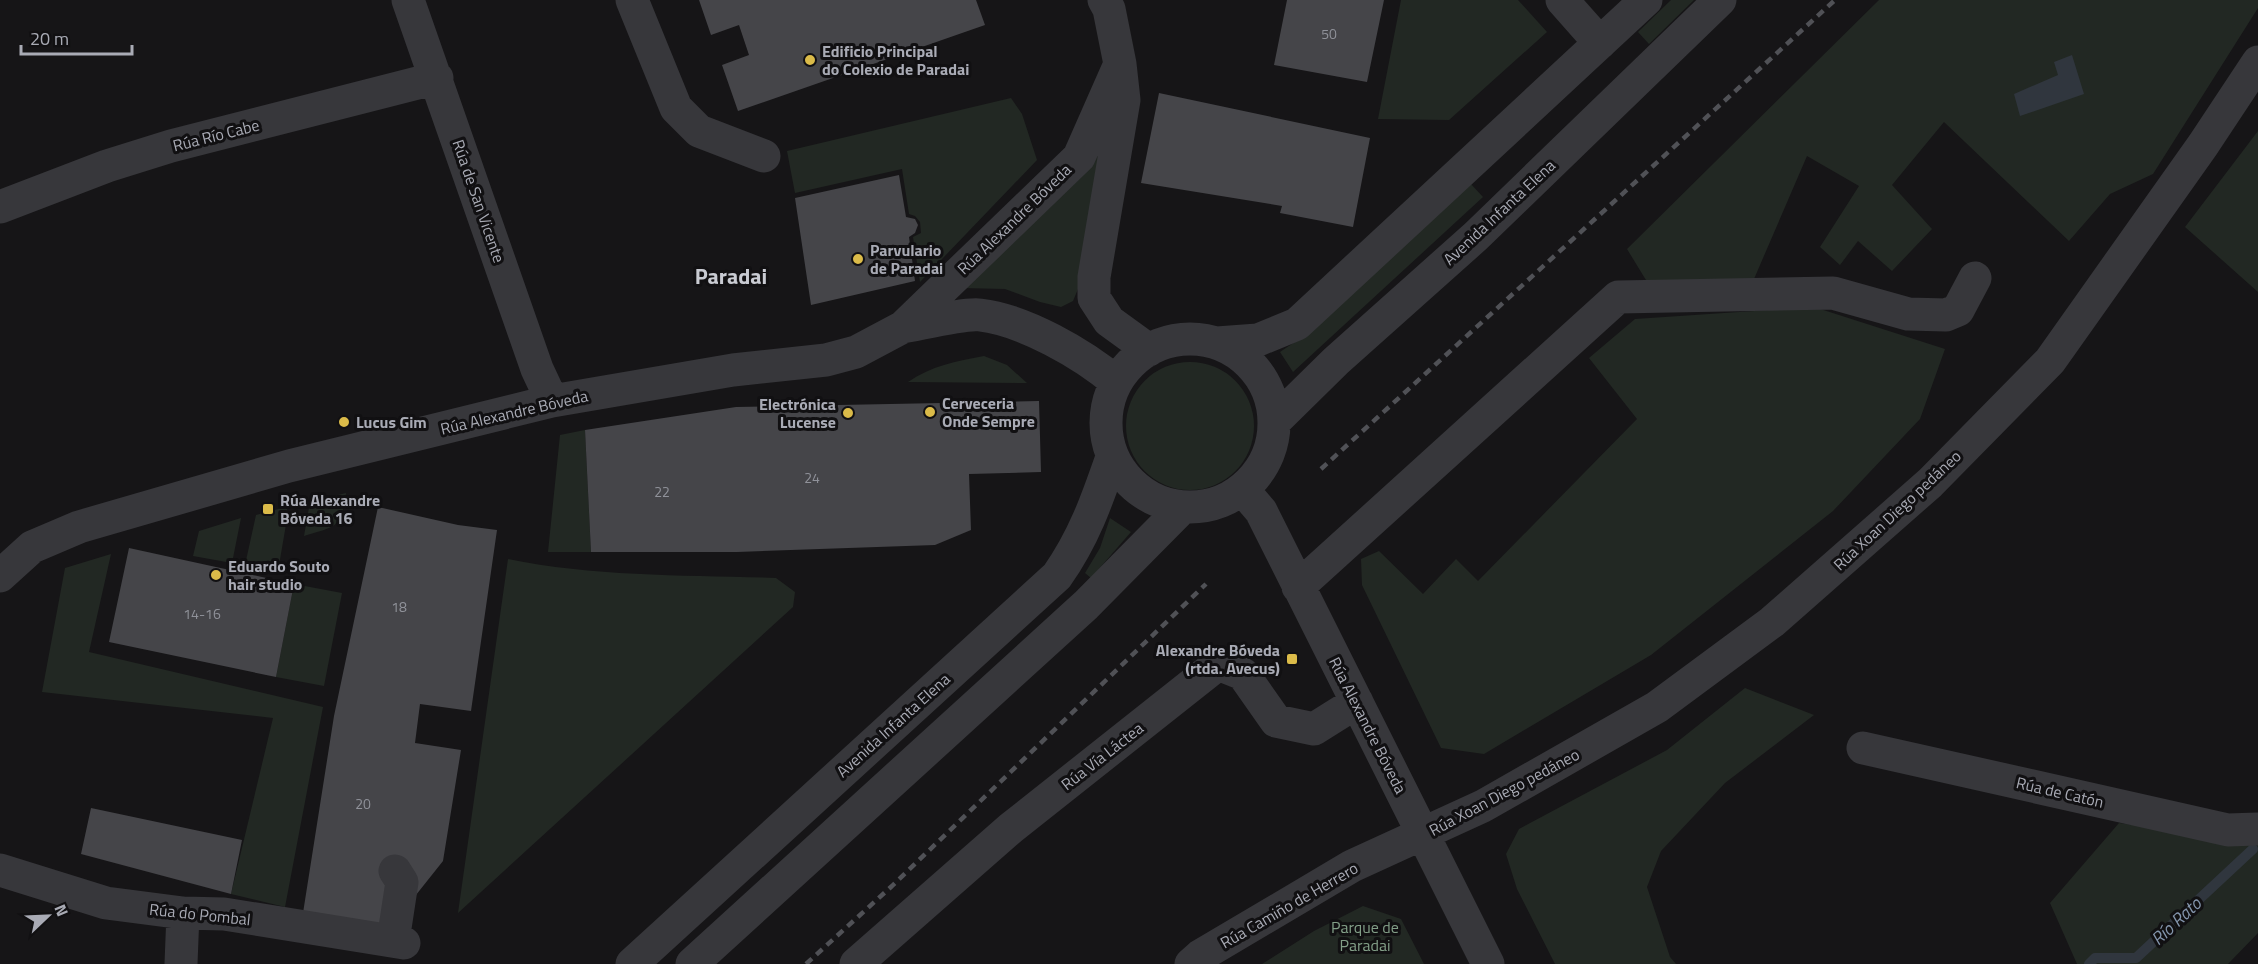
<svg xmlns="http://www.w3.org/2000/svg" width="2258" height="964" font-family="'Titillium Web',sans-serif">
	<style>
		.green { fill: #222823 }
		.water { fill: #30363e }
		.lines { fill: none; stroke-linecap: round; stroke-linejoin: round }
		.stream { stroke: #30363e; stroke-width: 10 }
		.building { fill: #454549 }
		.minor { stroke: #37373b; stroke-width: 33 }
		.rail { stroke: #505156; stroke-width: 4.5; stroke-dasharray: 8 6; stroke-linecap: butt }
		.poi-dot { fill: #dbbb49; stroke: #111012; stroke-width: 2 }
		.labels { text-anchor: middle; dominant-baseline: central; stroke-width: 6; stroke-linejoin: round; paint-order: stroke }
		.number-label { font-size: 14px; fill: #90929a }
		.poi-label { font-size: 16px; font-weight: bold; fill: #a9abb5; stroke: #111012; text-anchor: start }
		.street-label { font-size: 16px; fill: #a9abb5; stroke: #111012 }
		.park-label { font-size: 16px; fill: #829e87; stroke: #111012 }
		.water-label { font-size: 18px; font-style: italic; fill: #8495ac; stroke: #111012 }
		.district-label { font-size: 22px; font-weight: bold; fill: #c9cbd2; stroke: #111012 }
	</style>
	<rect width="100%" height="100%" fill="#161517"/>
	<!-- green -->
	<path class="green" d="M1401,0h117l29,32 -98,88 -71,-1z
		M1671,0h23l-45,44 -11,-12z
		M1879,0h379v8l-105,166 -43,20 -41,47 -125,-119 -52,63 40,44 -40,42 -34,-30 -18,24 -20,-18 39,-61 -52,-30 -53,123 -105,6 -22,-36z
		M1011,98l11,16 15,46 -117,122 -7,-45 8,-4 -1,-11 -5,-6 -6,-2 -7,-45 -107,24 -8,-42z
		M2258,131v161l-73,-65z
		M1101,142l-23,147 -5,12 -12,6 -21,-5 -35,-13 -44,-1z
		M1470,183l13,14 -190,175 -13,-20 28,-19z
		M1814,307l131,42 -25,70 -87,92 -182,144 -167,99 -43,-6 -79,-163 -1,-26 18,-8 44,43 33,-35 22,22 159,-162 -48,-61 46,-39z
		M984,356l23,9 20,18 -119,-1c23,-16 48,-21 76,-26z
		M1126 426a64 64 0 1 1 128 0a64 64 0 1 1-128 0Z
		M585,430l6,122h-43l12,-117z
		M346,493c-5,36 -10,33 -42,43l6,-34z
		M282,508l5,1 1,4 -10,58 -33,-6 11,-50z
		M241,518l-9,45 -39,-7 6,-25z
		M1110,518l21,14 -40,46 -6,-5 15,-25z
		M111,554l-22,98 234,55 -38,200 -54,-13 42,-176 -231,-26 23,-124z
		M508,559c88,18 179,16 268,19l19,14 -2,15 -335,306z
		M294,584l48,9 -18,93 -48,-9z
		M1745,688l69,27 -89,68 -64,68 -14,36 23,70 6,7h-121l-38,-75 -11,-35 13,-25 148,-79z
		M2119,823l139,19v91l-30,31h-151l-27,-61z
		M1363,906l38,13 23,45h-162l52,-33z"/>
	<!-- water -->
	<path class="water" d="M2072,55l12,39 -64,22 -6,-22 44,-19 -4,-13z"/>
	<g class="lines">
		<!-- stream -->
		<path class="stream" d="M2089,964l6,-6h41l117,-109"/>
	</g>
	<!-- building -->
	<path class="building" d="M699,0h277l9,25 -247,86 -16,-46 27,-10 -10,-30 -28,10z
		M1287,0h97l-17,82 -93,-17z
		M1159,93l211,45 -17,89 -73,-14 2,-7 -141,-23z
		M899,175l7,42 9,2 3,6 -3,8 -6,4 6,44 -104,24 -16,-107z
		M1039,401l2,71 -72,2 2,56 -36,15 -198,7h-146l-6,-122 151,-23z
		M378,507l80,18 39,5 -26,181 -51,-7 -5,39 46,7 -18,111 -35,44 -21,21 -84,-13 31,-197z
		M129,548l165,36 -18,93 -167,-35z
		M91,808l151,32 -11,54 -150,-40z"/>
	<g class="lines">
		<!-- minor -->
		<path class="minor" d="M408,0l129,369 15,32
			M632,0l44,108 23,23 65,25
			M1104,0l5,9 11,55 4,36 -30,177v21l15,23 40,29
			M1562,0l38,43
			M0,207l107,-41 64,-20 266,-68
			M903,327c18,-3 62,-14 77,-12 44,5 103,39 136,67
			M1106 423a84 84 0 1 1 168 0a84 84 0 1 1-168 0Z
			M1217,343l41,-3 39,-16 349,-324
			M1275,421l61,-60 140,-125 244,-236
			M1243,490l18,21 227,453
			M0,576l32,-29 47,-20 210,-61 263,-65 181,-31 93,-10 30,-8 47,-25 176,-170 41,-93
			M1298,587l320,-290 215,-4 75,21 38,1 12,-5 17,-32
			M1863,748l365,82 30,-1
			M0,870l106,33 77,10 41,1 180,29
			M393,941l9,-59 -7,-11
			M181,964l2,-51
			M632,964l425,-388c27,-38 40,-76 55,-119
			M692,964l394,-359 96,-97
			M856,964l155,-136 207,-164 25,10 33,47 38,8 43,-27
			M1191,964l9,-8 152,-90 131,-60 174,-99 115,-85 158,-139 120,-122 153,-216 55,-83"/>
		<!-- rail -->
		<path class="rail" d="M1321,469l514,-469
			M806,964l86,-78 314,-302"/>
	</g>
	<!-- markers -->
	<g class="poi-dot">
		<circle cx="810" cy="60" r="6"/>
		<circle cx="858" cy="259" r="6"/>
		<circle cx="930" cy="412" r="6"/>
		<circle cx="848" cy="413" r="6"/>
		<circle cx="344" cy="422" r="6"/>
		<rect x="262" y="503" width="12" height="12" rx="3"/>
		<circle cx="216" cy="575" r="6"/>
		<rect x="1286" y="653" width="12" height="12" rx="3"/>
	</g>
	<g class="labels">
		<!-- number labels -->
		<g class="number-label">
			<text x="1329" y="33">50</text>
			<text x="812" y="477">24</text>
			<text x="662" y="491">22</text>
			<text x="399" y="606">18</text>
			<text x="202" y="613">14-16</text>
			<text x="363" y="803">20</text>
		</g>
		<!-- poi labels -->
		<g class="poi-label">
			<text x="822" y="51">Edificio Principal<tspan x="822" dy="18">do Colexio de Paradai</tspan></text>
			<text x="870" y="250">Parvulario<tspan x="870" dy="18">de Paradai</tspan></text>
			<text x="942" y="403">Cerveceria<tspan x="942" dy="18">Onde Sempre</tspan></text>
			<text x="836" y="404" text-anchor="end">Electrónica<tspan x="836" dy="18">Lucense</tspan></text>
			<text x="356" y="422">Lucus Gim</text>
			<text x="280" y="500">Rúa Alexandre<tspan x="280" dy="18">Bóveda 16</tspan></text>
			<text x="228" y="566">Eduardo Souto<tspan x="228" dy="18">hair studio</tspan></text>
			<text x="1280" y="650" text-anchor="end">Alexandre Bóveda<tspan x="1280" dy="18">(rtda. Avecus)</tspan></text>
		</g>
		<!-- street labels -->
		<g class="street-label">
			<text transform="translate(216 135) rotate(-14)">Rúa Río Cabe</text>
			<text transform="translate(479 201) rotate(71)">Rúa de San Vicente</text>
			<text transform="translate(1499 212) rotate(-43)">Avenida Infanta Elena</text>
			<text transform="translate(1014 219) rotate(-44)">Rúa Alexandre Bóveda</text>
			<text transform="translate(514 412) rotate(-13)">Rúa Alexandre Bóveda</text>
			<text transform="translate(1897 510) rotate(-43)">Rúa Xoan Diego pedáneo</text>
			<text transform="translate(893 725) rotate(-42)">Avenida Infanta Elena</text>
			<text transform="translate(1368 725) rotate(63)">Rúa Alexandre Bóveda</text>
			<text transform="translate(1102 756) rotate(-38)">Rúa Vía Láctea</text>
			<text transform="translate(1504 792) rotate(-28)">Rúa Xoan Diego pedáneo</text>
			<text transform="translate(2060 792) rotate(13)">Rúa de Catón</text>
			<text transform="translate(1289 905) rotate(-30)">Rúa Camiño de Herrero</text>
			<text transform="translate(200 914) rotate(6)">Rúa do Pombal</text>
		</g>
		<!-- park labels -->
		<g class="park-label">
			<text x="1365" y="927">Parque de<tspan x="1365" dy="18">Paradai</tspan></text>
		</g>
		<!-- water labels -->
		<g class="water-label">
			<text transform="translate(2176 921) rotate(-43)">Río Rato</text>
		</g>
		<!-- district labels -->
		<g class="district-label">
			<text x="731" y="276">Paradai</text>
		</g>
	</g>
	<!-- north arrow -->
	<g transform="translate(48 916) rotate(67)" stroke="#111012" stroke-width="4.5" paint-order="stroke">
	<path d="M0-4.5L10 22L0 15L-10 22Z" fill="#a9abb5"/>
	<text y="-9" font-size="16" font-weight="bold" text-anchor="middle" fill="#a9abb5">N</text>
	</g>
	<!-- scale -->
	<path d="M21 45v9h111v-9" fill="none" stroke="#a9abb5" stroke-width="3"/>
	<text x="30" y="45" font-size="18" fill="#a9abb5" stroke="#111012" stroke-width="4.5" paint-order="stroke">20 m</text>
</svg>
